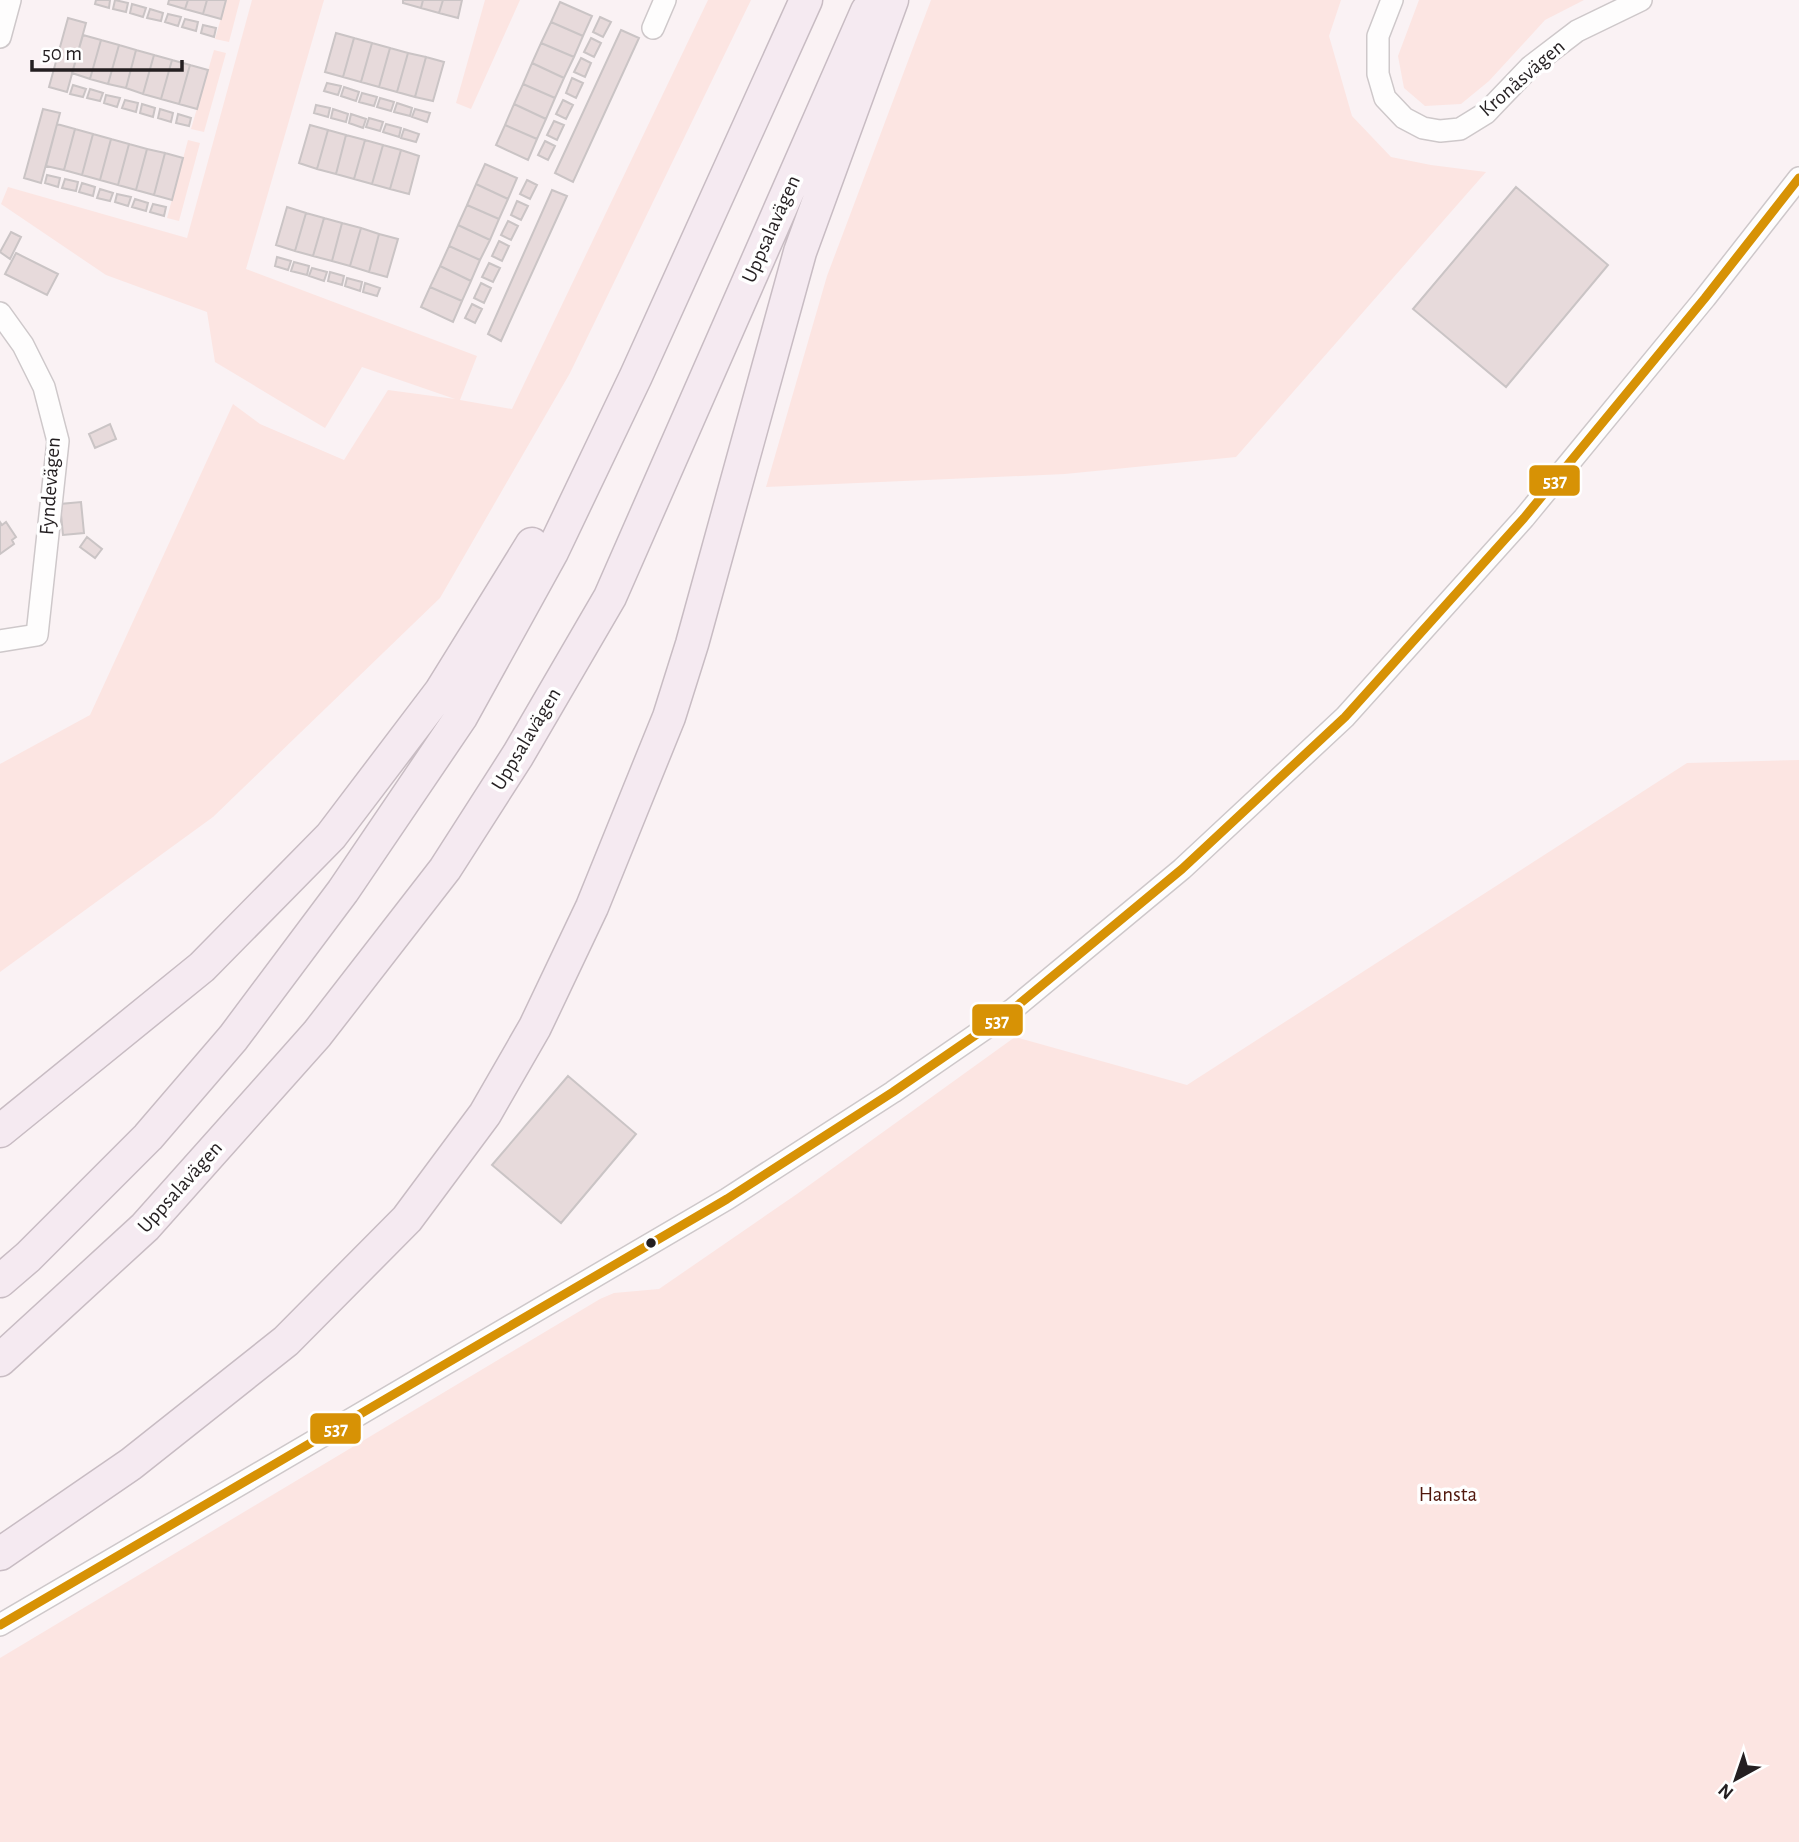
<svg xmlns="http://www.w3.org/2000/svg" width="1799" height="1842" font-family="'Alegreya Sans',sans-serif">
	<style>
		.green { fill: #fce5e2 }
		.building { fill: #e7dadb; stroke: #cac4c5; stroke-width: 2 }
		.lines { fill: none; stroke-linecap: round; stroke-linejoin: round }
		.minor-casing { stroke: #cec8ca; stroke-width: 24 }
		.highway-casing { stroke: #c8bcc3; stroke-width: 35 }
		.minor { stroke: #fefdfd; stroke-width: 21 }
		.highway { stroke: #f5eaf1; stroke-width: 32 }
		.bus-1-casing { stroke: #fff; stroke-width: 14 }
		.bus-1 { stroke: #d79205; stroke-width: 9 }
		.bus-dot { fill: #241f21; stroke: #fff; stroke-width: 2.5 }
		.labels { text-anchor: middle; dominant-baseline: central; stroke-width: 7; stroke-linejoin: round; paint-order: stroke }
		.street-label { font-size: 21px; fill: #241f21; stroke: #fff }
		.park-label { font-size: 21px; fill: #51180d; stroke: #fff }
		.line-badge { stroke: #fff; stroke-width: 2.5 }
		.badge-label { font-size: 19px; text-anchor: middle; font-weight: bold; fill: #fff }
	</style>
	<rect width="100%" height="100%" fill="#faf2f4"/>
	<!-- green -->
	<path class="green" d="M226,0h14l-11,42 -14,-3z
		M252,0h72l-78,269 231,87 -17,44 52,9 196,-409h43l-181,373 -130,225 -227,219 -213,155v-208l90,-49 143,-311 27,20 84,36 44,-70 67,9 -93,-32 -37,61 -110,-66 -8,-50 -101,-37 -105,-71 7,-17 179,51z
		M485,0h35l-49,109 -15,-6z
		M931,0h410l-12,36 23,80 39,41 40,8 55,7 -250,285 -171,17 -299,13 61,-211z
		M1419,0h165l-39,20 -56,61 -28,23 -36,2 -21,-18 -6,-32z
		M214,50l12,3 -22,79 -13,-3z
		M188,140l12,3 -21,78 -12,-3z
		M1799,760v1082h-1799v-184l600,-359 14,-6 45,-4 138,-95 218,-157 172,48 500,-322z"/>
	<!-- building -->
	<path class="building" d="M96,0h14l-1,8 -14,-4z
		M115,0l13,3 -2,9 -13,-3z
		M169,0h19l-3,9 -17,-5z
		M188,0h19l-4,14 -18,-5z
		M207,0h19l-5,19 -18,-5z
		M403,0h20l-2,8 -18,-5z
		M423,0h20l-4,13 -18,-5z
		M443,0h19l-4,18 -19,-5z
		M560,2l32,14 -9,20 -32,-14z
		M132,4l14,4 -3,9 -13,-4z
		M150,9l13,4 -2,8 -14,-3z
		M168,14l13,3 -3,9 -13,-4z
		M600,17l11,5 -8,15 -10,-5z
		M68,18l18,5 -19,69 -18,-5z
		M185,19l13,3 -2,9 -14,-4z
		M551,22l32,14 -9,21 -33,-14z
		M203,25l13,3 -2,9 -13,-4z
		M621,30l18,8 -66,144 -18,-9z
		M336,33l18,5 -11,39 -18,-5z
		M83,35l18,5 -11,39 -18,-6z
		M354,38l18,5 -11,39 -18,-5z
		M591,38l10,5 -7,14 -10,-5z
		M101,40l18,5 -11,39 -18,-5z
		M372,43l18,5 -11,39 -18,-5z
		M541,43l33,14 -10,21 -32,-15z
		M119,45l17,5 -10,38 -18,-4z
		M390,48l18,5 -11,39 -18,-5z
		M136,50l18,5 -11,39 -17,-6z
		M408,53l18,4 -11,40 -18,-5z
		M154,55l18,5 -11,39 -18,-5z
		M426,57l18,5 -11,39 -18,-4z
		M581,58l10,5 -6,14 -11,-5z
		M172,60l18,5 -11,39 -18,-5z
		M532,63l32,15 -9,20 -32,-14z
		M190,65l18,5 -11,39 -18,-5z
		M572,78l11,5 -7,15 -10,-5z
		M327,83l14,3 -3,9 -14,-4z
		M523,84l32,14 -9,21 -32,-15z
		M73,85l13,4 -3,8 -13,-3z
		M344,87l15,5 -3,9 -15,-5z
		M90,89l13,4 -3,8 -13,-3z
		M362,93l15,4 -3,9 -15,-4z
		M106,95l14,3 -3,9 -13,-4z
		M380,98l14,4 -3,9 -14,-4z
		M125,100l13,3 -2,9 -14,-4z
		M563,100l10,5 -7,14 -10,-5z
		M397,103l15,5 -2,8 -16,-4z
		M142,104l13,4 -2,9 -13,-4z
		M514,104l32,15 -9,20 -32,-14z
		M316,105l14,3 -2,9 -14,-4z
		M43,109l17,4 -19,70 -17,-5z
		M160,109l13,4 -2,9 -13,-4z
		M333,109l15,5 -2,8 -15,-4z
		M415,109l15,4 -3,9 -15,-5z
		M178,114l13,4 -2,8 -13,-3z
		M351,114l15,5 -3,9 -14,-5z
		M369,118l14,4 -3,9 -14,-4z
		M554,121l10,4 -7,15 -10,-5z
		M57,124l18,5 -11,41 -18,-4z
		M386,124l15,4 -2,9 -16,-5z
		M310,125l18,5 -11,39 -18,-6z
		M505,125l32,14 -9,21 -32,-15z
		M75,129l18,5 -11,41 -18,-5z
		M404,129l15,5 -3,8 -15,-4z
		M328,130l18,5 -10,39 -19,-5z
		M93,134l18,5 -11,41 -18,-5z
		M346,135l19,5 -11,39 -18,-5z
		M111,139l18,5 -11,41 -18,-5z
		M365,140l18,5 -11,39 -18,-5z
		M545,141l10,5 -7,14 -10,-5z
		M129,144l18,5 -11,41 -18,-5z
		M383,145l18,5 -11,39 -18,-5z
		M147,149l18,4 -11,42 -18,-5z
		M401,150l18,6 -10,38 -19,-5z
		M165,153l18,5 -11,42 -18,-5z
		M485,164l32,14 -9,21 -32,-15z
		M47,175l13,3 -2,9 -13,-4z
		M65,179l13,3 -2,9 -14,-3z
		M527,180l10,5 -7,14 -10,-5z
		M82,183l13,4 -2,9 -14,-4z
		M476,184l32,15 -9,20 -32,-14z
		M1516,187l92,78 -102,122 -93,-78z
		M100,189l13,4 -3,8 -13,-3z
		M552,190l15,6 -66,145 -13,-7z
		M117,194l14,3 -3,9 -13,-4z
		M135,199l13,4 -2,8 -14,-4z
		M517,201l11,5 -7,14 -10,-5z
		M153,204l13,3 -2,9 -14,-4z
		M467,205l32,14 -9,21 -32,-15z
		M287,207l19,6 -11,38 -19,-6z
		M306,213l18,5 -11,38 -18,-5z
		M324,218l18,5 -10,38 -19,-5z
		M508,221l10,5 -7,14 -10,-5z
		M342,223l19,5 -11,38 -18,-5z
		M458,225l32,15 -10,20 -31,-14z
		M361,228l18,6 -10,38 -19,-6z
		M11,232l10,5 -11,22 -10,-7z
		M379,234l19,5 -11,38 -18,-5z
		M499,241l10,5 -7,15 -10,-5z
		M449,246l31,14 -9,21 -31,-15z
		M16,253l42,21 -11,21 -42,-21z
		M277,257l14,4 -3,9 -13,-4z
		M294,262l15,4 -2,9 -16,-4z
		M489,263l11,5 -7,14 -11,-5z
		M440,266l31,15 -9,20 -32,-14z
		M312,268l15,4 -3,9 -15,-5z
		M330,272l14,4 -2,9 -14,-4z
		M347,278l15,4 -2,9 -15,-5z
		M365,283l15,5 -3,8 -14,-4z
		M481,283l10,5 -7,15 -10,-5z
		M430,287l32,14 -9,21 -32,-15z
		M472,304l10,5 -7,14 -10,-5z
		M110,424l6,15 -21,9 -6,-14z
		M81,502l3,31 -21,2 -3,-31z
		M0,522l2,3 4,-3 10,15 -4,3 2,4 -14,10z
		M87,537l15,12 -7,9 -15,-11z
		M568,1076l68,58 -75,89 -69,-58z"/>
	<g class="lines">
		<defs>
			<path id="minor" d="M1392,0l-14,36v38l7,24 19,20 19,10 17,3 20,-2 26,-16 44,-46 47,-36 64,-31
				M653,28l12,-28
				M0,37l10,-37
				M0,313l23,32 21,42 14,54 -21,194 -37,6
				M0,1625l727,-426 166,-107 119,-82 170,-141 163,-152 179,-199 181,-220 94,-120"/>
			<path id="highway" d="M0,1131l202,-164 129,-131 110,-145 91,-147
				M0,1281l28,-24 120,-120 85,-99 110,-147 118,-174 91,-165 84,-176 170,-376
				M0,1360l145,-133 172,-193 128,-165 73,-114 92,-158 257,-586
				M0,1554l131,-90 155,-123 121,-122 78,-105 50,-87 57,-120 77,-190 23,-73 108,-392 92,-252"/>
		</defs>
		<!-- minor casing -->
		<use href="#minor" class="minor-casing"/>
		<!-- highway casing -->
		<use href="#highway" class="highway-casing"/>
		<!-- minor -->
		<use href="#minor" class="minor"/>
		<!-- highway -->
		<use href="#highway" class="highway"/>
		<defs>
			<path id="bus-1" d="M0,1625l727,-426 166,-107 119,-82 170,-141 163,-152 179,-199 181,-220 94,-120"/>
		</defs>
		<!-- bus-1 casing -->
		<use href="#bus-1" class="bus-1-casing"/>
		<!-- bus-1 -->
		<use href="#bus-1" class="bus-1"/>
	</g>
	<!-- markers -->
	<circle class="bus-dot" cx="651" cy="1243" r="6"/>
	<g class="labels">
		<!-- street labels -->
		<g class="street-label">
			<text transform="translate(1522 78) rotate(-41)">Kronåsvägen</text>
			<text transform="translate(771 229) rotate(-66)">Uppsalavägen</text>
			<text transform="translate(50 486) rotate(-86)">Fyndevägen</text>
			<text transform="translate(526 739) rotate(-59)">Uppsalavägen</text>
			<text transform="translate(180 1187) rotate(-48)">Uppsalavägen</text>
		</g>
		<!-- park labels -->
		<g class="park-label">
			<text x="1448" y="1494">Hansta</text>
		</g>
	</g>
	<g class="line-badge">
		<rect x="1528" y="464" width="53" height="33" rx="7" fill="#d79205"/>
		<rect x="971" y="1003" width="53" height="34" rx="7" fill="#d79205"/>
		<rect x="309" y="1412" width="53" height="33" rx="7" fill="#d79205"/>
	</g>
	<g class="badge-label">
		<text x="1555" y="487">537</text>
		<text x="997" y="1027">537</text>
		<text x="336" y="1435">537</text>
	</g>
	<!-- north arrow -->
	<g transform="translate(1736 1779) rotate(220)" stroke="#ffffff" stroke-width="5" paint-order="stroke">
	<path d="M0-5L12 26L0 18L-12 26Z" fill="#241f21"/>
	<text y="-10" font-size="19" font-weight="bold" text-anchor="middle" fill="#241f21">N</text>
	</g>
	<!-- scale -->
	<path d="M32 60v10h150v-10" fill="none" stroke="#241f21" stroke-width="3.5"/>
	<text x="42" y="60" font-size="21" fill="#241f21" stroke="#ffffff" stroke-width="5" paint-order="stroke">50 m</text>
</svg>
